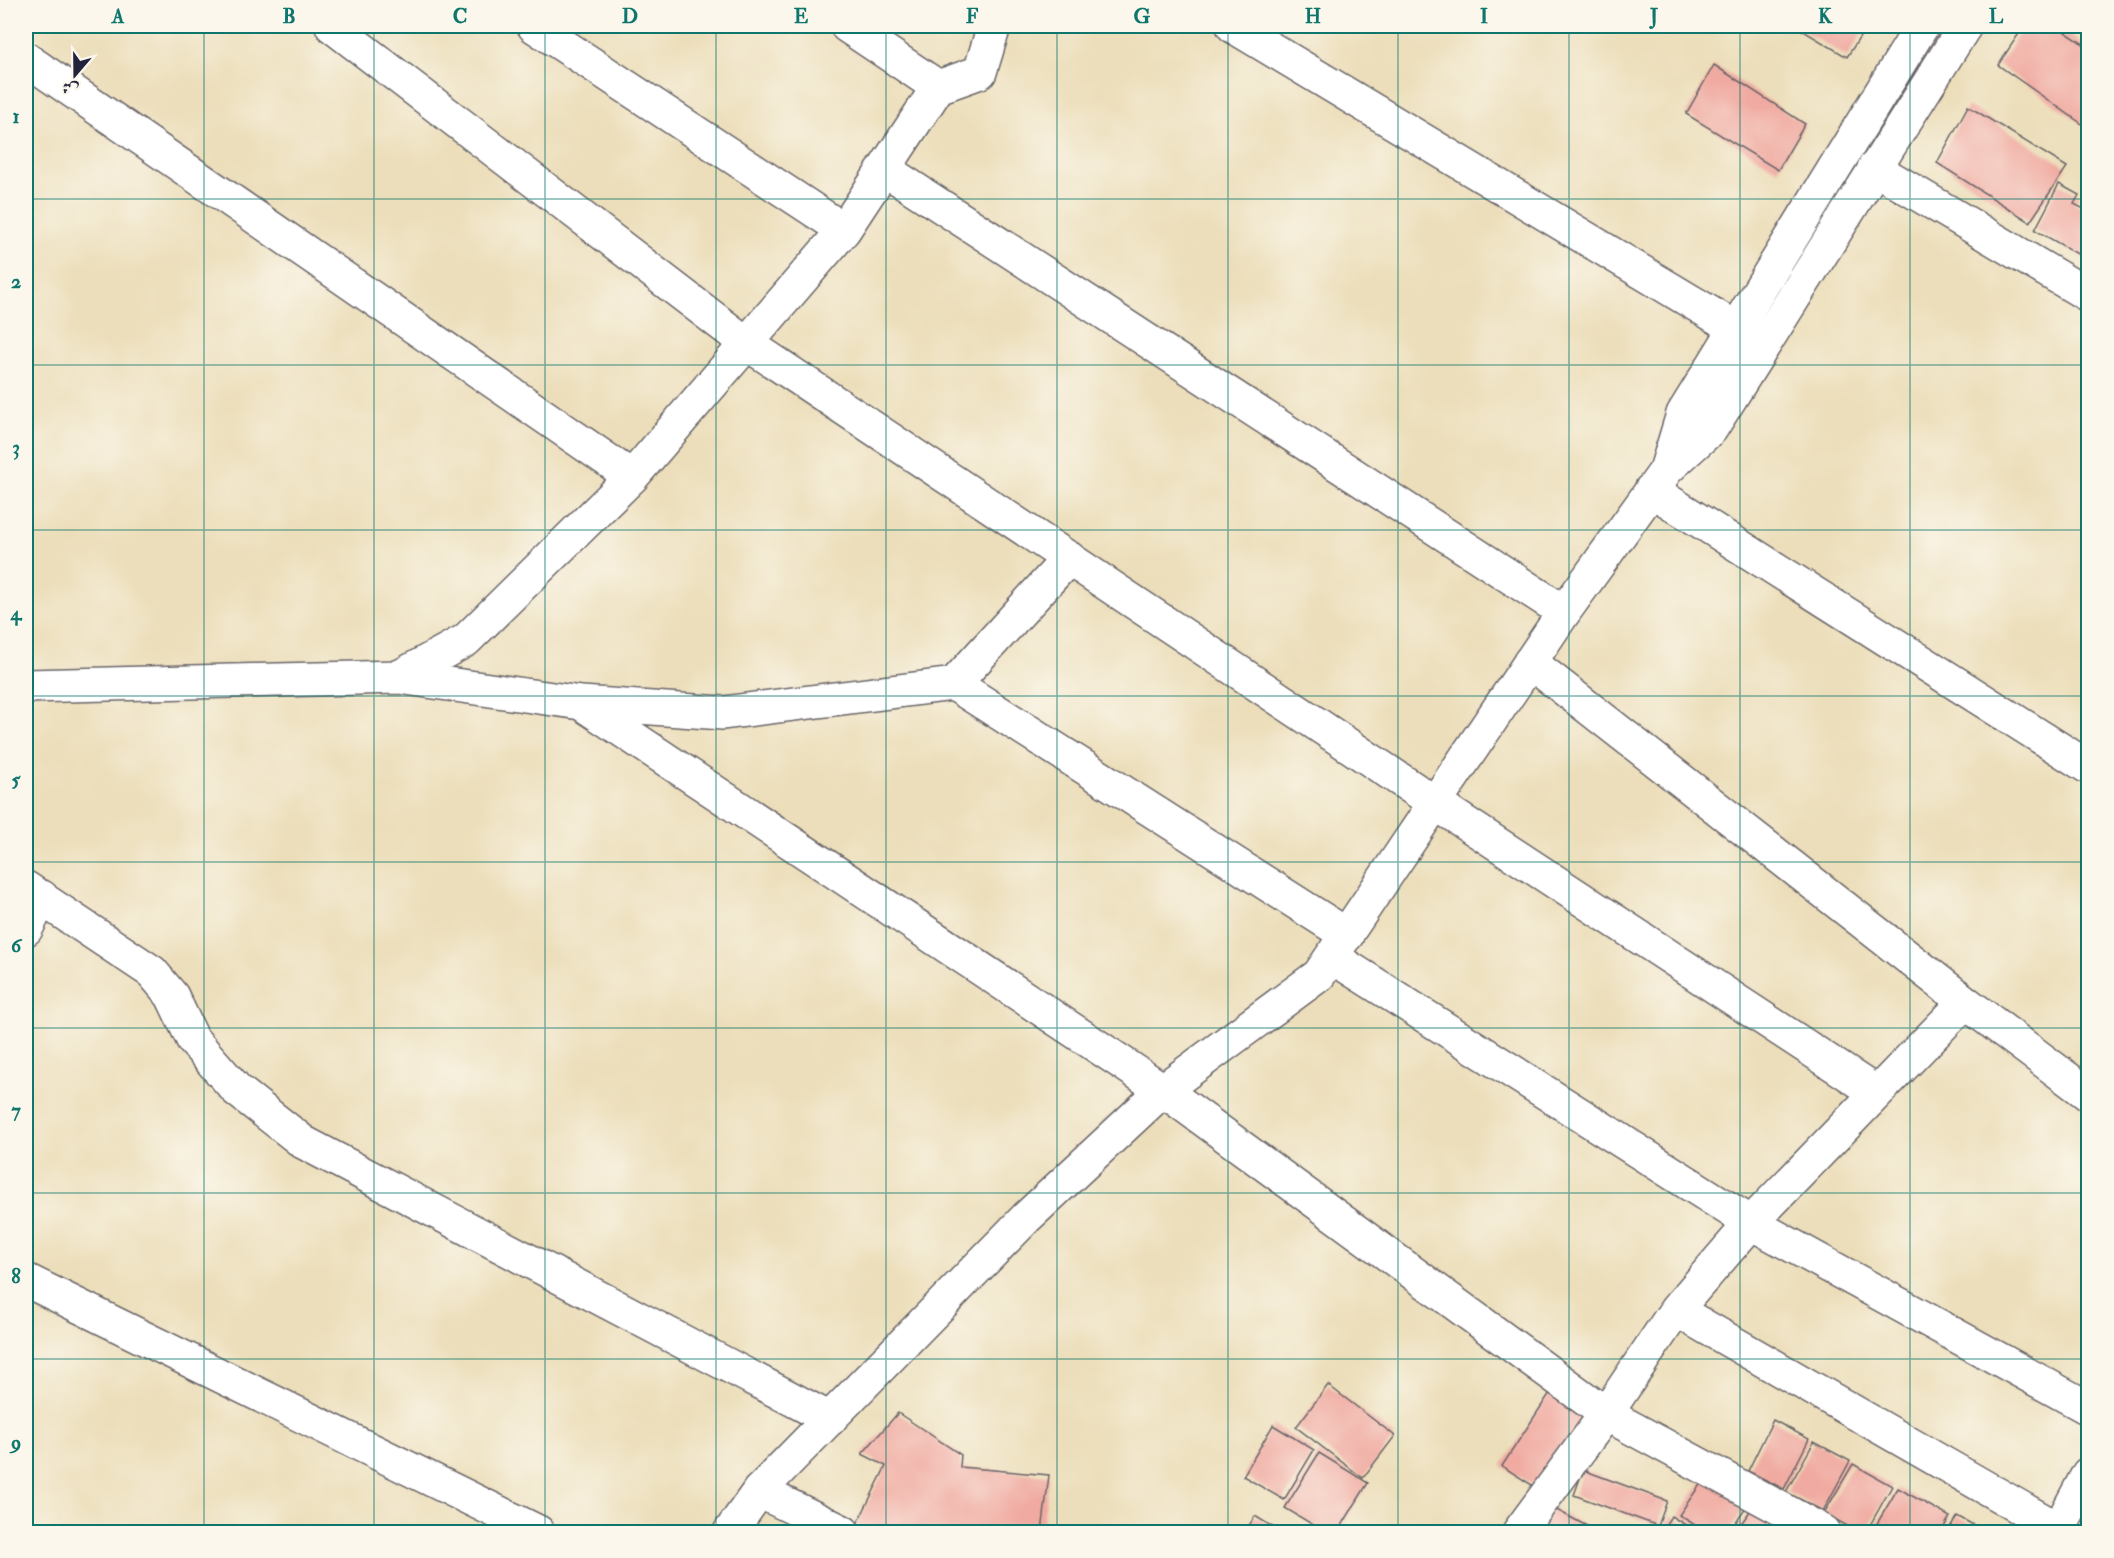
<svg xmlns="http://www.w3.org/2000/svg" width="2114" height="1558" font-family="'IM FELL Double Pica',Amiri,serif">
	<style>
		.building { fill: #f0aaa1 }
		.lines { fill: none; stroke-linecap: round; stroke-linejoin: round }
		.minor-casing { stroke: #696467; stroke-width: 36 }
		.secondary-casing { stroke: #696467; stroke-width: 36 }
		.minor { stroke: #fff; stroke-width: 33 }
		.secondary { stroke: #fff; stroke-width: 33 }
		.grid { fill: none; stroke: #0f766e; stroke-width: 1.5; stroke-opacity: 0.55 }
		.neatline { fill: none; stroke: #0f766e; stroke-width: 2 }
		.grid-label { font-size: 20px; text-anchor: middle; font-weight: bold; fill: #0f766e }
	</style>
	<rect width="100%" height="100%" fill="#fbf7ec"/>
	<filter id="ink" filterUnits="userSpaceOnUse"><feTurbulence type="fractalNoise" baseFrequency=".0167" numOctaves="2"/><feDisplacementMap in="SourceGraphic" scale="12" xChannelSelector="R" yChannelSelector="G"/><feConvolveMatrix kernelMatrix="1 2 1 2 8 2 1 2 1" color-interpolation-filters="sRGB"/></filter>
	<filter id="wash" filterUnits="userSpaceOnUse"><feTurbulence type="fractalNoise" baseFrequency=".008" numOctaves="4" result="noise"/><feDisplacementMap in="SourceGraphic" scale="24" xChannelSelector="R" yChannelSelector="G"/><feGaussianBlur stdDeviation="1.35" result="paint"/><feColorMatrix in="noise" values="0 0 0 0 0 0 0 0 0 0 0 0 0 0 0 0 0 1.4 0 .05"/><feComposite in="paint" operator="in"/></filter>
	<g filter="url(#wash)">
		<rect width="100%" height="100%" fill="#ecdeba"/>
		<g id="blocks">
			<!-- building -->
			<path class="building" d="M1795,26h72l-20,31z
				M2024,26h32l32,21v81l-90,-63z
				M1714,65l91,59 -27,46 -92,-56z
				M1968,106l99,61 -37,55 -93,-59z
				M2059,184l20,11 -5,9 14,7v49l-53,-30z
				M1559,1379l36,23 -57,87 -36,-23z
				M1328,1385l67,51 -32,42 -67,-51z
				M898,1413l63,42 -1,12 89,8 -7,57h-172l-14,-6 30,-60 -24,-12z
				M1773,1420l36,19 -25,50 -36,-18z
				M1273,1425l41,25 -30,50 -41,-24z
				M1814,1442l36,19 -27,50 -37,-19z
				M1319,1453l49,30 -30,49h-13l-40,-24z
				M1853,1464l39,22 -26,46h-8l-34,-19z
				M1583,1470l84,31 -9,25 -84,-31z
				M1706,1476l42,28 -19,28h-23l-27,-17z
				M1898,1488l52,29 -9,15h-69z
				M1753,1507l52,25h-70z
				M1553,1508l45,24h-58z
				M1255,1516l26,16h-36z
				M1671,1516l26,16h-36z
				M1957,1516l29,16h-39z"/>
		</g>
	</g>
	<g filter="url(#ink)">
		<use href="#blocks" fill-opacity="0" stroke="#696467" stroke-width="1.5"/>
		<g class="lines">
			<defs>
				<path id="minor" d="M332,26l414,317 689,460 442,290
					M534,26l310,204
					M847,26l91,61
					M1233,26l502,302
					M26,59l606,418
					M1874,168l214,127
					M884,169l680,443
					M1651,490l437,277
					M1530,662l435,340 123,92
					M399,677l67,-37 166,-163 212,-247 94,-143 42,-15 14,-46
					M954,684l393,251
					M26,686l373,-9 182,26 142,10 231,-29 115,-126
					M581,703l582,387 443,324 218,118
					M26,888l126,84 20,24 21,44 44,50 66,52 527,277
					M26,929l16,-32
					M1332,957l419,266 337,185
					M26,1280l512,252
					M1676,1310l387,222
					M759,1491l84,41
					M2058,1530l30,-56
					M1519,1532l87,-118 70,-104 75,-87 214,-221"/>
				<path id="secondary" d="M1667,467l16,-53 239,-388
					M730,1532l29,-41 267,-273 137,-128 156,-115 245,-363 103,-143 44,-40 254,-403"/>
			</defs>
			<!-- minor casing -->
			<use href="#minor" class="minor-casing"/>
			<!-- secondary casing -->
			<use href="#secondary" class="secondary-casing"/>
			<!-- minor -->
			<use href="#minor" class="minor"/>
			<!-- secondary -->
			<use href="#secondary" class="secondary"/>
		</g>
	</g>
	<!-- grid -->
	<path class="grid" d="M204,26v1506M374,26v1506M545,26v1506M716,26v1506M886,26v1506M1057,26v1506M1228,26v1506M1398,26v1506M1569,26v1506M1740,26v1506M1910,26v1506M26,199h2062M26,365h2062M26,530h2062M26,696h2062M26,862h2062M26,1028h2062M26,1193h2062M26,1359h2062"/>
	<!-- margin -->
	<rect width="2114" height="1558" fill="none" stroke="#fbf7ec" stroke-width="66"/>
	<!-- north arrow -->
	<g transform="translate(75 75) rotate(200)" stroke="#fbf7ec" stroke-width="4.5" paint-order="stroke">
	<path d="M0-4.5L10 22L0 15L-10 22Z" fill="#22223b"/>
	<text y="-9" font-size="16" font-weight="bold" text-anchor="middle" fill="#22223b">ش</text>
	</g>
	<rect x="33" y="33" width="2048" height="1492" class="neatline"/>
	<g class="grid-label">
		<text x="118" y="23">A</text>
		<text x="289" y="23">B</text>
		<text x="460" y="23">C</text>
		<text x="630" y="23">D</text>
		<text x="801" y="23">E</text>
		<text x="972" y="23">F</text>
		<text x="1142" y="23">G</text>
		<text x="1313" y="23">H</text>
		<text x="1484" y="23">I</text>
		<text x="1654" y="23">J</text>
		<text x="1825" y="23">K</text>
		<text x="1996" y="23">L</text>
		<text x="16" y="123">1</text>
		<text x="16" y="288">2</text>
		<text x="16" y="454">3</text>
		<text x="16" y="620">4</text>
		<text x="16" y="786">5</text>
		<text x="16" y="952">6</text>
		<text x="16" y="1117">7</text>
		<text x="16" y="1283">8</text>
		<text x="16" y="1449">9</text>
	</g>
</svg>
